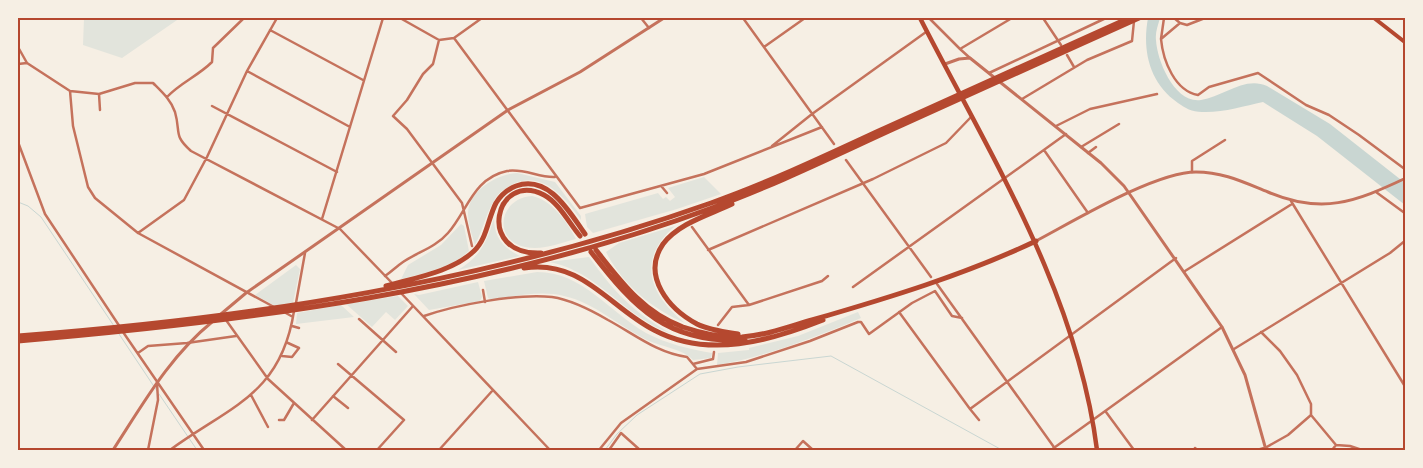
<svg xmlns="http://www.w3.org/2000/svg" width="1423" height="468" font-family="'Open Sans',sans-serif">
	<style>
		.green { fill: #e2e4dc }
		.water { fill: #c9d6d2 }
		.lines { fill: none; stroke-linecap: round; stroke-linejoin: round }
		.stream { stroke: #c9d6d2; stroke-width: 1 }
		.minor { stroke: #c5725c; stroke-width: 2.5 }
		.tertiary { stroke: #c5725c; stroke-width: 3 }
		.secondary { stroke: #b5482f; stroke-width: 4 }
		.trunk { stroke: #b5482f; stroke-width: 4.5 }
		.motorway { stroke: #b5482f; stroke-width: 5 }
		.neatline { fill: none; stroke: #b5482f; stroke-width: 2 }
	</style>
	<rect width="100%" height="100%" fill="#f6efe4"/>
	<!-- green -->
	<path class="green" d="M84,18h96l-58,40 -39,-13z
		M517,173l38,9 26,34v4c-16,-22 -38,-50 -68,-36 -7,4 -14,8 -18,15 -9,14 -12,31 -20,46 -3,-10 -7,-21 -7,-32 1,-23 29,-39 49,-40z
		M704,177l17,17 -44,15 -84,24 -6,-6 -2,-13 73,-21 5,6 3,-2 4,4 5,-4 -7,-9z
		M532,196c20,4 35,26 44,43 -16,4 -34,12 -51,8 -33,-7 -26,-49 7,-51z
		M494,218c0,19 9,30 26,38l-62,14c22,-13 29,-28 36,-52z
		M461,224l3,2 5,25c-18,17 -44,22 -68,28l7,-14 33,-20z
		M675,226c-39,34 -26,68 10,97 -34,-15 -62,-38 -79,-71l13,-9z
		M589,257c26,36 44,55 83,77 -11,-4 -21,-9 -31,-16 -30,-20 -54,-49 -92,-56z
		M296,265l4,4 -7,34 -18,3 -20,-11z
		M537,272c46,0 72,40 109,61 21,11 43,16 66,20l-1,5 -18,2c-10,-11 -30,-13 -44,-19 -29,-14 -54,-38 -85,-45 -23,-6 -49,0 -72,4l-4,-2 -4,-17z
		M478,282l4,15 -2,4 -51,9 -15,-16 5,1z
		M398,296l10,10 -13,14 -9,-8 -14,15 -26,-23z
		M341,305l13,12 -58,7 1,-11z
		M858,312l3,6c-47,20 -94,38 -144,47l1,-12 31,-3v-2l49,-12z"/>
	<!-- water -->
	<path class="water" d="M1148,18h12c-2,7 -5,15 -4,22 1,21 19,64 45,60 22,-3 43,-24 66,-14l63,38 75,59v22l-88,-69 -54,-34c-19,4 -41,11 -61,10 -10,0 -17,-4 -24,-9 -29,-20 -36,-53 -30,-85z"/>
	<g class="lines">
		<!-- stream -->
		<path class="stream" d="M18,202l10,4 13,11 73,109
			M119,334l38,57
			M159,394l38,56
			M605,450l12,-16 20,-19 63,-41 38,-7 93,-11 171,94"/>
		<!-- minor -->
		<path class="minor" d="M400,18l39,22 15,-2 28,-20
			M641,18l8,10
			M743,18l91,126
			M929,18l31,31
			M1043,18l18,27
			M1164,18l-3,21 19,-16 7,2 18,-7
			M1174,18l6,5
			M270,30l93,50
			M454,38l126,170 124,-34 118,-47
			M1161,39c2,22 14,52 37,56l11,-8 49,-14 48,32 23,10 30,20 47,35
			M439,40l-6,24 -10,10 -16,26 -14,16 14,13 55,74 10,43
			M18,47l9,16
			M764,47l41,-29
			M1067,55l7,12
			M970,58l-10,-9 52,-31
			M18,64l9,-1 43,28 29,3 36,-11h18c9,9 18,17 22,29 6,21 -2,23 16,39l149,78 53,55
			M247,71l103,56
			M989,73l117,-55
			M70,91l3,35 15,61 7,11 43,35 136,74
			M99,94l1,16
			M167,97c13,-14 31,-21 45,-35l1,-14 31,-30
			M1022,99l65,-39 45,-19 2,-20
			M212,106l125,66
			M1056,126l34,-17 67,-15
			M18,142l27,72 75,113
			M772,146l40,-32 114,-82
			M1081,147l38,-23
			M1044,150l44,63
			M1088,153l8,-6
			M846,160l85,117
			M1192,172v-11l33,-21
			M662,187l5,6
			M1376,192l30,22
			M1291,201l115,187
			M322,219l61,-201
			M692,227l57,78
			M138,233l46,-33 23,-43 40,-86 30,-53
			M708,250l165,-71 73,-36 26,-27
			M1185,271l107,-67
			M385,276c6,-4 12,-10 18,-14 15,-10 33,-15 45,-29 19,-21 25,-55 59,-62 17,-3 32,7 48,6
			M937,284l119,166
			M853,287l213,-153
			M483,290l2,12
			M400,292l150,158
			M296,303l9,-50
			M284,312l9,5
			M899,312l71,97
			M424,316c32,-11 94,-23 128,-19 20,3 39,13 56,23 26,14 49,33 79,37l10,12
			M359,319l37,33
			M226,320l42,59 78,71
			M718,325l14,-18 17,-2 73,-24 6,-5
			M292,326l7,2
			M123,332l81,118
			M1261,332l19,19 17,24 14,29v11l25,30 14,1 12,4
			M1234,349l156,-96 16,-13
			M138,353l10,-7 39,-3 49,-7
			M282,356l10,1 7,-9 -11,-5
			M338,364l66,56 -27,30
			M693,364l20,-5 1,-7
			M251,395l17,32
			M333,396l15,12
			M1106,412l28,38
			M279,420h5l10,-17
			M312,420l101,-114
			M979,420l-9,-11 206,-151
			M1195,448l2,2
			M1265,448l23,-13 23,-20
			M148,450l10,-50 -1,-17
			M170,450c60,-44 111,-55 124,-139
			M439,450l54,-60
			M599,450l22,-27 76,-54 49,-7 64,-21 48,-19h3l8,12 43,-31 23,-12 17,25 10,2
			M609,450l12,-17 19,17
			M795,450l8,-9 10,9
			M1051,450l171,-123
			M1332,450l4,-5"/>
		<!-- tertiary -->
		<path class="tertiary" d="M945,64l14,-5 11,-1 131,105 23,23 98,141 23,48 21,75
			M1036,241c38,-20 119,-69 160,-69 27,0 47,10 72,20 54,23 87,10 138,-14
			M221,314l25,-21 262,-183 72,-38 84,-54
			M113,450c30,-46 56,-93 99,-128
			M1258,450l7,-2"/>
		<!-- secondary -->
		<path class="secondary" d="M1374,18l32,25"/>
		<!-- trunk -->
		<path class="trunk" d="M920,18c71,139 157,274 177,432"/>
		<!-- motorway -->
		<path class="motorway" d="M732,204c-23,11 -53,19 -69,40 -22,32 6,65 34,80 12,6 28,8 41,10
			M596,250c25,32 48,63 87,77 18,6 39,11 59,10 25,-2 46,-10 70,-17 76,-22 152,-45 224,-79
			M591,252c44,57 77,92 154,88
			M541,253c-66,3 -46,-83 3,-58 15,8 25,28 36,41
			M524,268c58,-9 85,39 130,62 54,29 116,11 169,-10
			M386,286c28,-8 66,-14 88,-35 13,-12 14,-33 22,-48 5,-8 12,-14 20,-17 33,-12 54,27 69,48
			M18,336c235,-18 470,-54 693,-133 59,-21 116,-48 172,-74 82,-37 164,-74 246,-111
			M18,341c235,-20 471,-51 694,-133 61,-22 120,-51 179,-78 82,-37 165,-75 248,-112"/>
	</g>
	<!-- border -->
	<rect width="1423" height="468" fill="none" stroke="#f6efe4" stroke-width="38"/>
	<rect x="19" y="19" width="1385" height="430" class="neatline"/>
</svg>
